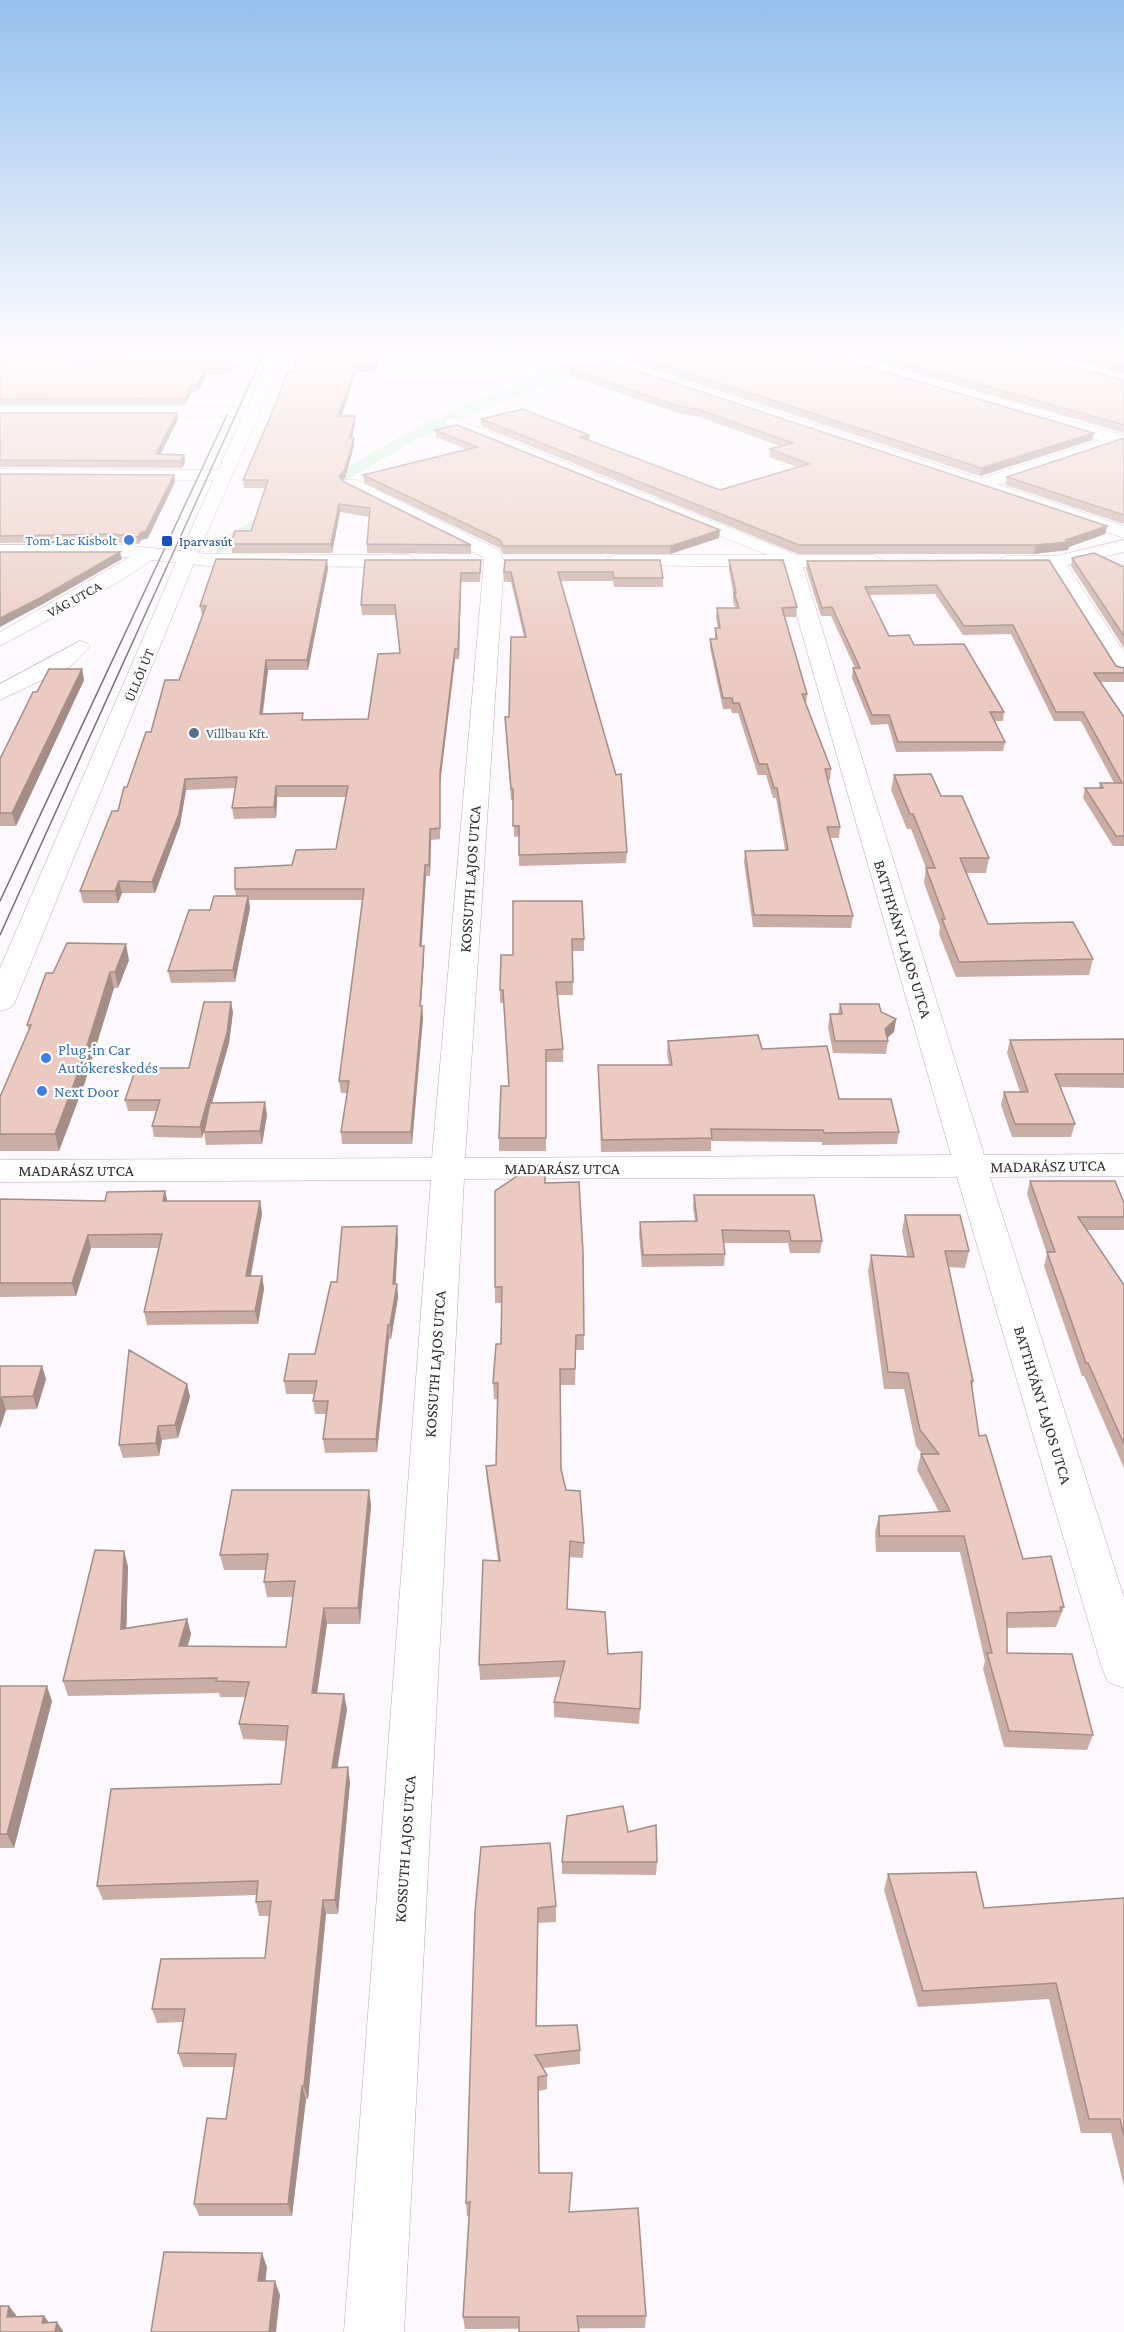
<svg xmlns="http://www.w3.org/2000/svg" width="1124" height="2332" font-family="'Crimson Pro',serif">
	<style>
		.green { fill: #d3f0df }
		.lines { fill: none; stroke-linecap: round; stroke-linejoin: round }
		.minor-casing { stroke: #bda6bb; stroke-width: 1 }
		.tertiary-casing { stroke: #bda6bb; stroke-width: 1 }
		.secondary-casing { stroke: #bda6bb; stroke-width: 1 }
		.minor { fill: #fff; fill-rule: evenodd }
		.tertiary { fill: #fff; fill-rule: evenodd }
		.secondary { fill: #fff; fill-rule: evenodd }
		.tram { stroke: #756d74; stroke-width: 1.5 }
		.wall { fill: #caaea6 }
		.shaded-wall { fill: #a48d87 }
		.building { fill: #ebcac1; stroke: #a48d87; stroke-width: 1.5 }
		.shop-dot { fill: #3f7fe0; stroke: #fff; stroke-width: 2 }
		.transit-dot { fill: #1a4fb4; stroke: #fff; stroke-width: 2 }
		.service-dot { fill: #5c6f8a; stroke: #fff; stroke-width: 2 }
		.labels { text-anchor: middle; dominant-baseline: central; stroke-width: 4.5; stroke-linejoin: round; paint-order: stroke }
		.far-shop-label { font-size: 14px; fill: #366cbe; stroke: #fff; text-anchor: end }
		.far-transit-label { font-size: 14px; fill: #164399; stroke: #fff; text-anchor: start }
		.far-street-label { font-size: 14px; fill: #332a32; stroke: #fff }
		.far-service-label { font-size: 14px; fill: #4e5e75; stroke: #fff; text-anchor: start }
		.street-label { font-size: 16px; fill: #332a32; stroke: #fff }
		.shop-label { font-size: 16px; fill: #366cbe; stroke: #fff; text-anchor: start }
	</style>
	<rect width="100%" height="100%" fill="#fdf8fd"/>
	<!-- green -->
	<path class="green" d="M587,350h97l-76,19 -8,-3 -77,28 -107,46 -199,115 -2,-13 218,-124 160,-66z"/>
	<g class="lines">
		<defs>
			<path id="minor" d="M640,350h25l-2,3 -53,12 -7,-4 2,-3z
				M0,356l275,1 7,4 -7,4 -275,-1z
				M0,407h253l8,5 -8,5h-253z
				M1052,416l72,19v8l-136,45h-12l-3,-4 3,-4 124,-40 -54,-16 -2,-3 2,-3z
				M452,417l345,138h77l10,6 -10,6h-71l181,588 140,-1v22l-134,1 134,421v90l-16,-6 -6,-14 -145,-491 -493,2 -60,1153h-60l87,-1152 -431,2v-22l432,-2 52,-597 -1,-4 -138,-69 -3,-4 3,-4h12l142,70 5,11 -39,597 486,-3 -168,-588 -174,-2 -3,-4 3,-4 7,-2h152l-322,-130 -2,-3z
				M0,469l225,1 9,5 -9,5 -225,-1z
				M1124,540v12l-57,13 57,87v23l-8,-1 -3,-5 -63,-101h-44l-10,-6 10,-6h50z
				M114,544l94,10 201,1 10,6 -10,6 -201,-1 -56,-6 -32,21 -120,65v-14l130,-75h-130v-12z
				M80,641l7,2 3,4 -19,19 -71,34v-16z"/>
			<path id="tertiary" d="M567,350h21l536,176v12l-555,-185z"/>
			<path id="secondary" d="M273,350h14l-91,208 -181,444 -5,6 -10,3v-43l178,-410z"/>
		</defs>
		<!-- minor casing -->
		<use href="#minor" class="minor-casing"/>
		<!-- tertiary casing -->
		<use href="#tertiary" class="tertiary-casing"/>
		<!-- secondary casing -->
		<use href="#secondary" class="secondary-casing"/>
		<!-- minor -->
		<use href="#minor" class="minor"/>
		<!-- tertiary -->
		<use href="#tertiary" class="tertiary"/>
		<!-- secondary -->
		<use href="#secondary" class="secondary"/>
		<!-- tram -->
		<path class="tram" d="M0,901l227,-486
			M0,935l265,-585"/>
	</g>
	<!-- wall -->
	<path class="wall" d="M0,350h241l-2,5 -239,-1z
		M300,350h83l-9,22h-18l-14,44 13,8 -3,14 2,8 -9,32 -3,3 129,64v9l-104,-1v-9l2,-27 -29,-5 -8,41h-100l-1,-9 20,-13 14,-43h-21l-1,-8 50,-108z
		M834,350h177l113,30v53z
		M1033,350h91v24z
		M633,355l459,85 -112,36 -348,-114z
		M0,360l233,7 -4,8h-23l-8,17h-6l-7,13h-185z
		M570,369l537,157 -2,8 -36,13 -1,3 -34,4h-236l-317,-128v-7l108,22 131,49 77,-23 -28,-10 1,-8 10,-3 -80,-29 -23,-4 -107,-37z
		M0,413h177l1,6 -17,35 23,1 1,7 -3,6 -182,-1z
		M435,430l284,108 -49,16h-167l-3,-6 -136,-65 -1,-8 103,-26 -30,-12z
		M1124,438v86l-119,-39 2,-8z
		M0,474l175,8 -27,56 -7,2 -2,4 -25,-2 -114,1z
		M1072,558l52,9v81l-53,-82z
		M481,560l-1,22h-19l-2,77h-4l-15,125v55l-9,1 -1,36h-4l-5,70 3,12 -3,48 2,12 -11,126h-70l-1,-12 6,-39h-6l-2,-12 23,-181h-113l1,8 -15,74 -64,1 -3,-12 42,-61 26,-14 -1,-7 57,-24 44,-16 10,-52h-69l-1,21 -42,1 -2,-11 3,-20 -49,2 -6,35 -25,68h-33l-4,10h-35l-3,-12 38,-80 9,-24 24,-55 28,-52 23,-64 -2,-10 128,-37 -20,101h-40l-5,43 41,7 64,-1 32,-66 -5,-38h-33l-1,-10z
		M660,560l3,18v9h-49l-1,-6h-53l67,271 -1,11 -107,3v-30l-5,1 -1,-37h-2l-6,-83h4l15,-80 -13,-55h-7v-10z
		M729,560l68,47 -1,10h-11l22,77 -1,11 25,64 -1,11h-2l12,47 -1,11h-9l23,78 -2,12 -98,-1 -9,-65 1,-11 40,-1 -9,-52h-3l-7,-23h-8l-20,-62h-6l-1,-4h-8l-13,-61v-9h5v-11h3l-2,-10 1,-10h18l-2,-6v-9l-4,-24z
		M1049,560l67,106 8,2v14h-23l23,35v129h-11l-30,-48 2,-10h14l1,-5h14l-33,-62h-27l-43,-87 -48,1 -28,-41 -66,1 20,41 25,9 90,67 -1,9h-8l10,21 -2,9 -107,1 -8,-28 -17,1 -19,-47 1,-10h2l-24,-52h-10l-15,-47 1,-8z
		M82,669l2,11 -68,146h-16v-67l37,-67z
		M894,775l47,21 48,62 -3,15h-20l22,51 105,35 -4,16 -133,2 -17,-43 1,-7 -16,-44 2,-15 -15,-39h-4l-16,-39z
		M513,901l71,38v12h-12l1,44h-16l6,54v13h-17v89h-47v-13l10,-52 -5,-83h-4v-13l13,-35z
		M129,960l-11,28h-4l-29,94 -26,69h-59v-54l29,-66 -2,-6 26,-52z
		M840,1004l41,8 15,7 -2,13 -7,6 1,3 -2,13 -53,-1 -5,-26 2,-13h8z
		M233,1012l-4,31 -17,60 55,12 -5,29 -56,1 -2,-13 1,-5 -3,11 -48,-1 -2,-11 4,-15h-28l-3,-11 64,-32z
		M1124,1039v49l-64,-1 15,37 -4,13h-59l-11,-32 3,-13h16l-13,-39 3,-13z
		M668,1041l94,8 77,50 60,33 -2,12 -75,1v-3l-111,-1v10l-110,1 -3,-87h71l-2,-12z
		M1030,1181l94,36v13h-37l37,55v183l-40,-92h-2l-38,-110 3,-12 -20,-60z
		M546,1183l38,152v15h-8l-1,35h-15l1,84 5,21 18,53 -1,15 -14,-1 -2,52 41,45 32,55 -1,15 -85,-7v-15l7,-25 -81,3 -1,-15 19,-104 -11,-79 -1,-16 10,-1 2,-66h-4l-1,-16 8,-39v-41h-6v-16z
		M165,1191l2,10h93l2,13 -11,62h11l2,13 -6,35 -111,1 -3,-13 15,-64h-68l-15,48 -76,1v-98l105,2z
		M694,1195l128,46 -2,12h-30l-2,-10h-65l2,11 -1,12 -82,1 -3,-33 1,-12 55,-1 -2,-14z
		M905,1215l64,36 -4,17 -16,-1 24,114 -1,7 7,48 44,123 41,48 -8,20 -49,1v25l86,82 -6,15 -83,-3 -21,-78 2,-8 -25,-109h-84l-1,-20 4,-16 60,-4 -22,-42 4,-16h1l-6,-8 -12,-57h-20l-16,-118 3,-16 36,1 -5,-25z
		M398,1239l-3,45h2l1,13 -7,42h-2l-12,113 -52,1 -2,-14 4,-25h-12l-2,-13 1,-7h-28l-2,-13 31,-27 22,-72z
		M0,1366h42l4,13 -9,30 -31,1 -6,18z
		M187,1384l3,13 -12,41 -16,2 -3,16 -36,2 -4,-13z
		M369,1490l2,16 -11,118h-33l-10,69 30,16 -10,58 13,15 -12,132h-12l-18,185h-2l-14,117h-93l-5,-12 32,-85 8,-52h-51l-5,-14 5,-31 -26,1 -5,-14 113,-51 4,-42h-10l-3,-14v-7l-153,5 -6,-14 184,-102 5,-43 -43,-2 -4,-15 6,-27h-25l-1,-4 -151,3 -5,-15 61,-130 4,16 -2,61 61,-9 4,15 -3,12 98,1 7,-50h-26l-3,-15 2,-12h-42l-4,-15z
		M0,1686l52,15 -38,147h-14z
		M628,1832l29,30 -1,13 -94,-1v-12z
		M888,1874l96,34 140,-10v288l-13,-53h-30l-32,-134 -131,8 -34,-117z
		M556,1906v16l-18,1 -2,103 44,24v14l-37,4 4,7v14l-8,2v82l32,14 -2,25 77,104 -1,12 -180,1 -2,-12 6,-101h-2l-1,-13 9,-291z"/>
	<!-- shaded-wall -->
	<path class="shaded-wall" d="M380,350h3l-9,22v-7z
		M232,361l1,6 -4,8v-7z
		M356,365v7l-17,52 -1,-8z
		M206,369v6l-8,17 -1,-7z
		M191,385l1,7 -7,13v-7z
		M177,413l1,6 -21,42 -1,-7z
		M355,416v8l-5,22v-8z
		M1094,433l-2,7 -112,36 1,-8z
		M589,435v8l-9,-6z
		M354,438v8l-9,32 -5,6 -1,-8z
		M184,455l1,7 -3,6 -1,-7z
		M174,475l1,7 -27,56 -7,2 -2,4 -1,-7 2,-4z
		M339,504l1,8 -8,41 -1,-9z
		M1107,526l-2,8 -36,13 -1,3 -34,4 1,-9 31,-5z
		M720,530l-1,8 -49,16 1,-8z
		M120,552l2,7 -79,45 -43,23v-9z
		M327,560l1,9 -20,101 -1,-10z
		M461,573v9l-2,77 -1,-10z
		M455,649v10l-15,125v55v-66z
		M266,660l2,10 -7,54 -1,-10z
		M82,669l2,11 -68,146 -4,-13z
		M185,779l1,11 -6,35 -25,68 -3,-11z
		M276,786l1,11 -1,21 -2,-11z
		M430,829l1,11 -1,36 -1,-11z
		M425,865l1,11 -5,82 -1,-12z
		M119,881l3,12 -4,10 -3,-12z
		M248,896l2,12 -15,74 -2,-12z
		M126,944l3,16 -11,28 -3,-16z
		M424,946v12l-4,60v-12z
		M110,972l4,16 -29,94 -26,69 -4,-17z
		M231,1002l2,10 -4,31 -27,95 -2,-11z
		M422,1006l1,12 -11,126 -1,-12z
		M896,1019l-2,13 -11,10 2,-13z
		M265,1102l2,13 -5,29 -2,-13z
		M165,1191l3,13 -5,-3z
		M260,1201l2,13 -14,75 -2,-13z
		M397,1226l1,13 -3,58 -2,-13z
		M88,1235l3,13 -15,48 -4,-13z
		M262,1276l2,13 -6,35 -3,-13z
		M397,1284l1,13 -7,42 -1,-14z
		M388,1325l1,14 -12,113 -1,-13z
		M42,1366l4,13 -9,30 -4,-13z
		M187,1384l3,13 -12,41 -3,-13z
		M2,1397l4,13 -6,18v-27z
		M158,1426l4,14 -3,16 -3,-13z
		M369,1490l2,16 -11,118 -2,-16z
		M124,1551l4,16 -2,77 -5,-15z
		M324,1608l3,16 -12,84 -3,-15z
		M187,1619l4,15 -8,27 -4,-15z
		M47,1686l5,15 -38,147 -7,-14z
		M344,1694l3,15 -12,74 -3,-15z
		M348,1767l2,15 -12,132 -3,-14z
		M323,1900l3,14 -18,185 -4,-13z
		M538,1908v15l-2,118v-15z
		M302,2086l4,13 -14,117 -4,-12z
		M262,2253l5,14 -3,27 -6,-13z
		M275,2281l5,14 -4,37h-7z
		M9,2306l7,9 -3,11 -6,-9z
		M44,2316l7,9 -9,-2z
		M57,2322l6,9v1h-8z"/>
	<!-- building -->
	<path class="building" d="M300,350h80l-6,15h-18l-18,51h17l-5,22h4l-9,31 -6,7 3,5 129,64 -104,-1 3,-36 -31,-4 -8,40h-100l4,-13h16l17,-51h-25l33,-77 11,-31h6z
		M658,350h153l283,83 -113,35 -348,-113z
		M858,350h153l113,30v45z
		M1061,350h63v16z
		M0,360l232,1 -3,7 -23,1 -9,16h-6l-6,13 -185,1z
		M605,360l502,166 -41,14 4,2 -35,3h-236l-318,-126 42,-10 66,26 -9,2 140,53 89,-26 -39,-15 23,-6 -93,-33 -22,-4 -108,-37z
		M0,413h177l-21,41 28,1 -3,6 -181,-1z
		M457,425l263,105 -49,16h-168l-3,-6 -137,-65 114,-28 -42,-17z
		M1124,438v77l-117,-38z
		M0,474l174,1 -28,56 -6,2 -2,4 -25,-3 -113,2z
		M0,552h120l-78,45 -42,21z
		M1094,553l30,14v69l-52,-78z
		M216,559l111,1 -20,100h-41l-6,54 43,-1 -1,7 66,-1 10,-65 22,-1 -5,-48h-34l4,-45h116l-1,13h-19l-3,76h-3l-15,124v55l-10,1 -1,36h-4l-5,81h4l-4,60h2l-11,126h-70l8,-51h-10l25,-192h-129v-21l57,-3 4,-15 40,-1 12,-63h-72l-2,21 -42,1 5,-31 -52,2 -6,35 -27,68 -33,-1 -4,10h-35l32,-80h6l6,-24h3l19,-55h5l14,-52h14l27,-74h-6z
		M505,560h155l3,18h-49l-1,-6h-55l58,203 5,-1 6,78 -108,3v-29h-6v-37h-2l-6,-72h4l2,-80h15l-15,-65h-7z
		M729,560h54l14,47 -15,1 25,86h-5l29,75h-6l15,58h-13l26,89 -99,-1 -9,-64 43,-1 -11,-62h-3l-7,-24h-8l-20,-61h-6l-1,-5h-9l-13,-59h7l-2,-11h5l-3,-20h22l-5,-15h2z
		M1049,560l67,106 8,2v5h-30l30,44v119h-8l-31,-48h18l-3,-5h22l-39,-71h-27l-43,-87 -49,1 -28,-41 -71,2 24,49 20,-1 5,10 50,-1 40,68h-14l15,30h-107l-9,-27h-17l-19,-47h7l-28,-61 -10,1 -15,-47z
		M49,669h33l-70,144h-12v-54l33,-67h4z
		M931,774l10,22h21l27,62h-29l28,66 85,-2 20,37 -134,3 -17,-43h3l-19,-51h9l-22,-54h-3l-16,-39z
		M214,896h34l-15,74 -65,1 21,-61h21z
		M513,901h69l2,38h-12l1,43h-17l7,67 -17,1v88h-47l2,-52h8l-6,-96h-3l1,-35h12z
		M67,943l59,1 -11,28h-5l-29,93 -26,69h-55v-37l31,-72h-4l19,-52h7z
		M204,1002h27l-4,31 -27,94 -48,-1 8,-26h-35l11,-32h53z
		M840,1004h39l2,8 15,7 -11,10 3,12h-53l-5,-27h12z
		M758,1035l4,14 65,-3 12,53h52l8,33 -75,1 -1,-3 -112,-1 1,9 -110,2 -4,-75h74l-4,-24z
		M1124,1039v35h-69l20,50h-60l-11,-32h24l-18,-52z
		M265,1102l-5,29 -56,1 6,-29z
		M545,1165v18l34,-1 4,70 1,83h-8l-1,34h-15l1,100 5,21 14,1 4,52 -14,-2 -3,68 38,3 3,42 34,-2 -2,57 -86,-7 11,-41 -86,4 4,-105 17,1 -14,-95 10,-1 2,-82h-5l3,-39h5l1,-57h-7v-96l37,-25z
		M1030,1181h85l9,22v14h-46l46,68v159l-36,-81h-2l-39,-111h8z
		M165,1191l-2,10h97l-14,75h16l-7,35 -111,1 18,-78 -74,1 -16,48h-72v-84l105,2 2,-9z
		M694,1195h120l8,46h-31l-2,-10 -67,-1 3,24 -82,1 -3,-33 57,-1z
		M905,1215h55l9,36h-24l28,130h-2l8,55 7,-1 37,124 28,-3 13,51h-4l1,4 -54,2v40l65,1 21,81 -84,-4 -22,-78h5l-28,-117h-85v-20l71,-5 -29,-57h18l-19,-24 -12,-57 -20,-1 -17,-117 43,2z
		M397,1226l-4,58h4l-7,41h-2l-12,114h-53l5,-38h-15l4,-20h-33l5,-27h26l16,-72h6l5,-55z
		M129,1350l58,34 -12,41 -17,1 -2,17 -37,2z
		M0,1366h42l-9,30 -31,1 -2,4z
		M232,1490h137l-11,118h-34l-12,85 32,1 -12,74 16,-1 -13,133h-12l-19,186h-2l-14,118h-94l13,-86 19,1 10,-65 -58,-1 7,-44h-33l9,-50 104,-1 6,-57 -15,1 2,-21 -161,5 14,-97 170,-5 7,-58 -49,-2 10,-42 -33,-1 1,-3 -154,3 32,-131 29,1 -3,78 66,-10 -8,27 107,1 9,-66 -31,1 4,-28 -48,1z
		M0,1686h47l-40,148h-7z
		M623,1806l5,26 28,-7 1,37h-95l5,-46z
		M550,1843l6,63 -18,2 -2,118 41,-1 3,25 -45,5 12,20 -9,2 1,96h33l-3,39 69,-4 8,108h-69l2,16h-60v-15h-56l7,-115 -4,1 9,-291 6,-65z
		M976,1872l8,36 140,-10v238l-4,-17h-31l-33,-136 -133,8 -35,-117z
		M164,2252l98,1 -4,28h17l-6,51h-118z
		M0,2306h9l-2,11 37,-1 -2,7 15,-1 -2,10h-55z"/>
	<!-- sky -->
	<linearGradient id="sky" x2="0" y2="1"><stop stop-color="#97c0ed"/><stop offset="0.52" stop-color="#fefcfe"/><stop offset="1" stop-color="#fefcfe" stop-opacity="0"/></linearGradient>
	<rect width="1124" height="676" fill="url(#sky)"/>
	<!-- markers -->
	<g class="shop-dot">
		<circle cx="129" cy="540" r="6"/>
		<circle cx="46" cy="1058" r="6"/>
		<circle cx="42" cy="1091" r="6"/>
	</g>
	<rect class="transit-dot" x="161" y="535" width="12" height="12" rx="3"/>
	<circle class="service-dot" cx="194" cy="733" r="6"/>
	<g class="labels">
		<!-- far-shop labels -->
		<g class="far-shop-label">
			<text x="117" y="540">Tom-Lac Kisbolt</text>
		</g>
		<!-- far-transit labels -->
		<g class="far-transit-label">
			<text x="179" y="541">Iparvasút</text>
		</g>
		<!-- far-street labels -->
		<g class="far-street-label">
			<text transform="translate(74 599) rotate(-29)">VÁG UTCA</text>
			<text transform="translate(139 675) rotate(-67)">ÜLLŐI ÚT</text>
		</g>
		<!-- far-service labels -->
		<g class="far-service-label">
			<text x="206" y="733">Villbau Kft.</text>
		</g>
		<!-- street labels -->
		<g class="street-label">
			<text transform="translate(470 879) rotate(-86)">KOSSUTH LAJOS UTCA</text>
			<text transform="translate(903 939) rotate(73)">BATTHYÁNY LAJOS UTCA</text>
			<text transform="translate(1048 1166) rotate(-1)">MADARÁSZ UTCA</text>
			<text x="562" y="1168">MADARÁSZ UTCA</text>
			<text x="76" y="1170">MADARÁSZ UTCA</text>
			<text transform="translate(435 1364) rotate(-86)">KOSSUTH LAJOS UTCA</text>
			<text transform="translate(1043 1405) rotate(73)">BATTHYÁNY LAJOS UTCA</text>
			<text transform="translate(405 1849) rotate(-86)">KOSSUTH LAJOS UTCA</text>
		</g>
		<!-- shop labels -->
		<g class="shop-label">
			<text x="58" y="1049">Plug-in Car<tspan x="58" dy="18">Autókereskedés</tspan></text>
			<text x="54" y="1091">Next Door</text>
		</g>
	</g>
</svg>
